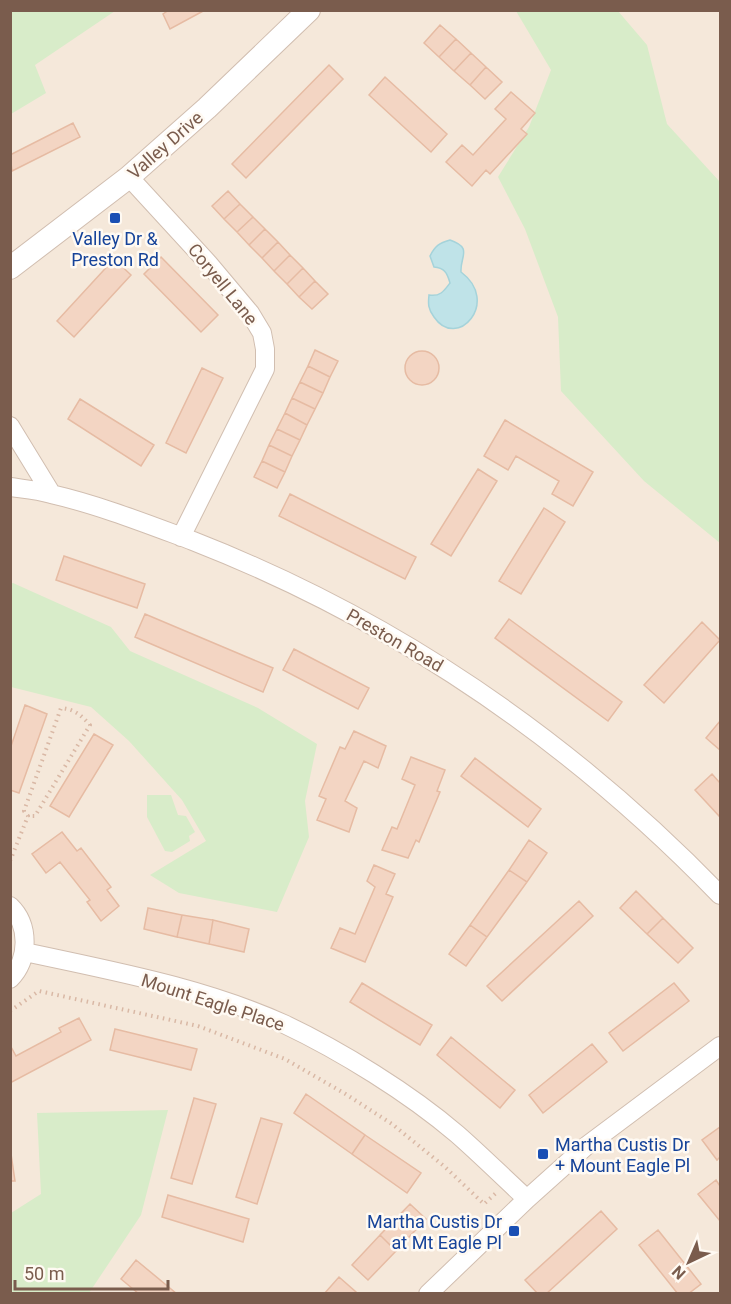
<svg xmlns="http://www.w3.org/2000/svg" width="731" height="1304" font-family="Roboto,sans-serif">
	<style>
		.residential { fill: #f5e8da }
		.green { fill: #d8ecc9 }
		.water { fill: #bfe3e8; stroke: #a5d3da; stroke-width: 1.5 }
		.building { fill: #f3d5c3; stroke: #e6bba3; stroke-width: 1.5 }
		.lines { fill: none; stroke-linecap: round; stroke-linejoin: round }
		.minor-casing { stroke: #d1beb0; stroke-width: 20 }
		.tertiary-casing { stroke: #d1beb0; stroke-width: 24 }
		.path { stroke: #d9b8a5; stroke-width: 4; stroke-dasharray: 1.5 4.5; stroke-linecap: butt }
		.minor { stroke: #fff; stroke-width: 18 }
		.tertiary { stroke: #fff; stroke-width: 22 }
		.transit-dot { fill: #1a4fb4; stroke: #fffaf3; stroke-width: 2 }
		.labels { text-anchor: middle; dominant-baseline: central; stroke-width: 5; stroke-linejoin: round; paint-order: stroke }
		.street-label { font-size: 18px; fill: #7a5c4d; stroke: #fffaf3 }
		.transit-label { font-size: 18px; fill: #164399; stroke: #fffaf3 }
	</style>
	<rect width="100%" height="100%" fill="#fdf6ec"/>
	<!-- residential -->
	<path class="residential" d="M11,11h709v1282h-709z"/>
	<!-- green -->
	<path class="green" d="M11,10h104v1l-80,54 11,28 -35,21z
		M516,11h102l29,34 20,79 53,58v361l-76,-62 -83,-90 -3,-74 -33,-88 -27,-52 31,-50 22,-57z
		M13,583l98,44 19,24 128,57 59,36 -12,57 4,36 -32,75 -98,-19 -29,-18 56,-34 -24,-41 -53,-59 -38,-34 -80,-20 -1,-103z
		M147,795h24l7,20 8,1 9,16 -6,4 1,5 -18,11 -7,-1 -18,-34z
		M168,1110l-27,105 -52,78h-78v-80l30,-19 -4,-81z"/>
	<!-- water -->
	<path class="water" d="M450,240c23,8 10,16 11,32 40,30 -4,79 -27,45 -6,-8 -6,-13 -5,-22 11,2 15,-4 21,-12 -3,-11 -6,-15 -16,-16l-4,-11c5,-10 9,-13 20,-16z"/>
	<!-- building -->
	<path class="building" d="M169,10h36l-35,19 -7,-15z
		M440,25l16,14 -17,18 -15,-14z
		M456,39l15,14 -17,18 -15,-14z
		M471,53l15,14 -16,18 -16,-14z
		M329,65l14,14 -97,99 -14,-14z
		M486,67l16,15 -17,17 -15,-14z
		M385,77l62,57 -16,18 -62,-57z
		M511,92l24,21 -14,16 6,5 -37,40 -4,-4 -14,16 -26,-24 16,-17 11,10 33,-36 -11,-10z
		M73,123l7,14 -68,34 -2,-16z
		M228,191l12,13 -16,15 -12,-13z
		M240,204l13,13 -16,15 -13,-13z
		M253,217l12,12 -16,16 -12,-13z
		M265,229l13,13 -16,16 -13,-13z
		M278,242l12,13 -16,16 -12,-13z
		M290,255l13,13 -16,16 -13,-13z
		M161,257l57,58 -17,17 -57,-58z
		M114,259l17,16 -57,62 -17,-16z
		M303,268l12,13 -16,16 -12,-13z
		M315,281l13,13 -16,15 -13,-12z
		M315,350l23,11 -8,16 -22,-11z
		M405 368a17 17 0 1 1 34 0a17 17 0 1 1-34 0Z
		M308,366l22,11 -7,16 -23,-11z
		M202,368l21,10 -37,75 -20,-10z
		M300,382l23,11 -8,16 -23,-11z
		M292,398l23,11 -8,16 -22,-12z
		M80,399l74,46 -13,21 -73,-47z
		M285,413l22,12 -7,15 -23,-11z
		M505,420l88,52 -20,34 -21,-12 7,-13 -43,-25 -8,14 -24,-14z
		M277,429l23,11 -8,16 -23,-11z
		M269,445l23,11 -7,16 -23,-11z
		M262,461l23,11 -8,16 -23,-11z
		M478,469l19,12 -46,75 -20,-12z
		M290,494l126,63 -11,22 -126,-63z
		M544,508l21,14 -44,72 -22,-13z
		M64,556l81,28 -8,24 -81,-28z
		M145,614l128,54 -10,24 -128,-55z
		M509,619l113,83 -14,19 -113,-83z
		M702,622l18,18 -56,63 -20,-18z
		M294,649l75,39 -11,21 -75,-39z
		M25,705l22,9 -28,79 -9,-3v-41z
		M720,721v29l-14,-12z
		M354,731l32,15 -8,22 -14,-7 -19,40 12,7 -8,24 -32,-12 9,-21 -7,-3 21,-49 5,2z
		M94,734l19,11 -44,72 -19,-11z
		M411,757l34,13 -8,21 3,1 -21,50 -3,-2 -8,18 -26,-8 10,-23 5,2 18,-44 -13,-6z
		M475,758l66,51 -13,18 -67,-51z
		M712,774l8,9v34l-25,-27z
		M62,832l15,19 4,-3 30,39 -4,3 12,16 -18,15 -14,-19 3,-2 -30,-38 -14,11 -14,-19z
		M529,840l18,13 -20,29 -18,-12z
		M374,865l21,9 -9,20 7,3 -28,65 -34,-14 9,-20 15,6 20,-47 -8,-6z
		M509,870l18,12 -40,55 -17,-12z
		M636,891l27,27 -16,16 -27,-26z
		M579,901l14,15 -91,85 -15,-15z
		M148,908l34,7 -5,22 -33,-8z
		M182,915l31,5 -4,24 -32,-7z
		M663,918l30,30 -15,15 -31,-29z
		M213,920l36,9 -5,23 -35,-8z
		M470,925l17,12 -21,29 -17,-12z
		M362,983l70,42 -12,20 -70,-43z
		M674,983l15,18 -66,50 -14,-18z
		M79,1018l12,22 -81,43v-38l6,11 45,-24 -2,-4z
		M115,1029l82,20 -6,21 -81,-20z
		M451,1037l64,53 -15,18 -63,-53z
		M592,1044l15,18 -64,51 -14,-18z
		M306,1094l59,41 -13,19 -58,-41z
		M194,1098l22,6 -24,80 -21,-6z
		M261,1118l21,6 -25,80 -21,-7z
		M720,1127v30l-3,3 -15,-20z
		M365,1135l56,38 -14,20 -55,-39z
		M10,1147l5,34h-5z
		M716,1180l4,6v35l-22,-27z
		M168,1195l81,24 -6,23 -81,-25z
		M410,1204l16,15 -30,32 -16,-16z
		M601,1211l16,18 -71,65h-8l-13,-14z
		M658,1230l43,54 -13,10h-10l-39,-49z
		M380,1235l16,16 -28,29 -16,-15z
		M136,1260l41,34h-38l-18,-15z
		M339,1277l17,15 -1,2h-31z"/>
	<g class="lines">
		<defs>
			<path id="minor" d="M129,177l79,86 42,50 12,20 3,16v20l-84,168
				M10,426l41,67
				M10,487c14,2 28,3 41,7 48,11 96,30 142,47 202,79 377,199 527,354
				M10,906c20,19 19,54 0,73
				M25,952c87,19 177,35 259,72 57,27 125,69 173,110 24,21 47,44 70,65
				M428,1294l99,-95 58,-52 135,-101"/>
			<path id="tertiary" d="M10,268l119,-91 78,-69 102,-98"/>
		</defs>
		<!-- minor casing -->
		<use href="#minor" class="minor-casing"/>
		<!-- tertiary casing -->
		<use href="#tertiary" class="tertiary-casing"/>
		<!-- path -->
		<path class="path" d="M10,861l18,-45 -4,-5 37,-103c13,1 20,7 29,17l-55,91h-7
			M10,1011l29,-20 159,35 87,33 59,34 48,31 53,43 39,37 12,-11"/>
		<!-- minor -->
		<use href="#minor" class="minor"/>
		<!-- tertiary -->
		<use href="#tertiary" class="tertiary"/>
	</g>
	<!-- markers -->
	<g class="transit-dot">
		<rect x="109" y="212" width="12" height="12" rx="3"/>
		<rect x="537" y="1148" width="12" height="12" rx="3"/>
		<rect x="508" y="1225" width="12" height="12" rx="3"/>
	</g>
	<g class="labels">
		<!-- street labels -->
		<g class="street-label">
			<text transform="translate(165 145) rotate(-41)">Valley Drive</text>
			<text transform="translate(223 284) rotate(51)">Coryell Lane</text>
			<text transform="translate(395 640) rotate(30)">Preston Road</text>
			<text transform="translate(213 1002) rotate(18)">Mount Eagle Place</text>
		</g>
		<!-- transit labels -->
		<g class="transit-label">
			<text x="115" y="238">Valley Dr &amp;<tspan x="115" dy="21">Preston Rd</tspan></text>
			<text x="555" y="1144" text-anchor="start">Martha Custis Dr<tspan x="555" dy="21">+ Mount Eagle Pl</tspan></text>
			<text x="502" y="1221" text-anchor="end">Martha Custis Dr<tspan x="502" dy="21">at Mt Eagle Pl</tspan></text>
		</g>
	</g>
	<!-- border -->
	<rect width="731" height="1304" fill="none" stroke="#7a5c4d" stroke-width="24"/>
	<!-- north arrow -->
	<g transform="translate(689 1262) rotate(224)" stroke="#fffaf3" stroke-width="4.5" paint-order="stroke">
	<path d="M0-4.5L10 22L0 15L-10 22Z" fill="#7a5c4d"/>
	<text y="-9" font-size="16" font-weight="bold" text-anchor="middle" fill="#7a5c4d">N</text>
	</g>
	<!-- scale -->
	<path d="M15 1280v9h153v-9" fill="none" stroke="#7a5c4d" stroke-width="3"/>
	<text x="24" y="1280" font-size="18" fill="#7a5c4d" stroke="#fffaf3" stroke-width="4.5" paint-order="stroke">50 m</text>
</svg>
